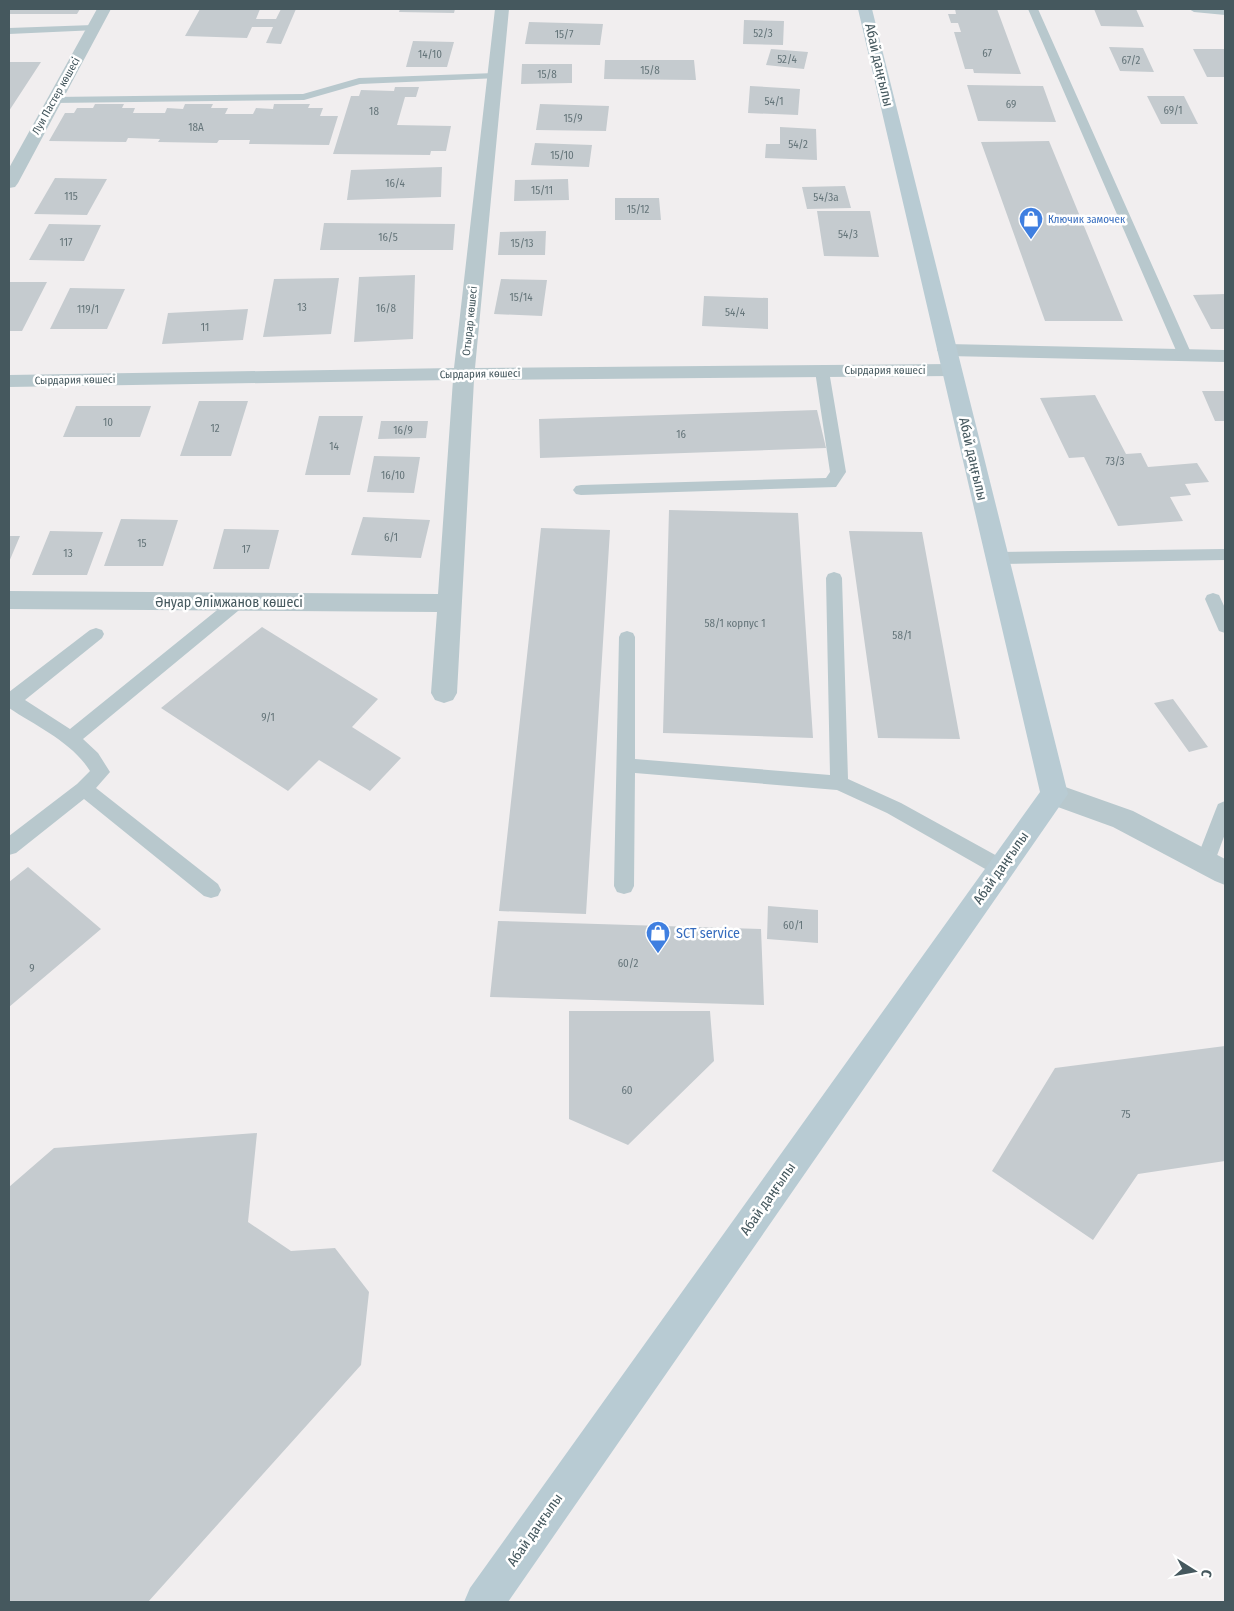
<svg xmlns="http://www.w3.org/2000/svg" width="1234" height="1611" font-family="'Fira Sans Condensed',sans-serif">
	<style>
		.building { fill: #c5cbcf }
		.lines { fill: none; stroke-linecap: round; stroke-linejoin: round }
		.lane { fill: #b8c8cd; fill-rule: evenodd }
		.street { fill: #b8c8cd; fill-rule: evenodd }
		.secondary { fill: #b8cbd3; fill-rule: evenodd }
		.labels { text-anchor: middle; dominant-baseline: central; stroke-width: 5; stroke-linejoin: round; paint-order: stroke }
		.number-label { font-size: 11px; fill: #65757a }
		.far-street-label { font-size: 11px; fill: #45585e; stroke: #fff }
		.far-shop-label { font-size: 11px; fill: #366cbe; stroke: #fff; text-anchor: start }
		.street-label { font-size: 14px; fill: #45585e; stroke: #fff }
		.shop-label { font-size: 14px; fill: #366cbe; stroke: #fff; text-anchor: start }
	</style>
	<rect width="100%" height="100%" fill="#f1eeef"/>
	<!-- building -->
	<path class="building" d="M9,9h71l-3,5h-68z
		M200,9h60l-4,10h20l5,-10h15l-15,35 -15,-1 7,-16h-21l-5,11 -62,-2z
		M400,9h55l-1,4 -55,-1z
		M955,9h42l24,65 -47,-1 -1,-4h-8l-11,-37h7l-3,-9h-7l-3,-9h8z
		M1094,9h42l8,18 -43,-1z
		M744,20l40,1 -1,24 -40,-1z
		M529,22l74,2 -3,21 -75,-1z
		M413,41l41,1 -7,25h-41z
		M1109,47l34,1 11,24 -34,-1z
		M771,49l37,3 -4,17 -38,-4z
		M1193,49h32v28h-18z
		M605,60h89l2,20 -92,-1z
		M9,62h32l-32,49z
		M522,64h50v19l-51,1z
		M967,85l76,1 13,36 -78,-1z
		M750,86l50,3 -2,26 -50,-2z
		M395,87h24l-3,10h-11l-8,28 54,1 -5,25h-15l-1,4 -97,-1 18,-58h8l2,-6 33,1z
		M1147,96h37l14,28h-37z
		M95,104h29l-2,4h13l-2,5h32l2,-5 16,1 2,-5h28l-2,4h17l-3,6h28l3,-6 17,1 1,-5h36l-2,4h15l-3,8h18l-9,29 -80,-1 1,-4h-31l-2,3 -59,-1 2,-3 -32,-1 -2,4 -77,-1 16,-28h9l3,-5h16z
		M540,104l69,2 -3,25 -70,-1z
		M780,127l36,2 1,31 -52,-2 1,-14h14z
		M1049,141l74,180h-78l-64,-179z
		M535,143l57,2 -3,22 -58,-2z
		M442,167l-1,30 -94,3 4,-30z
		M55,178l52,1 -20,36 -53,-1z
		M568,179l1,21 -55,1 1,-21z
		M845,186l6,22 -44,1 -5,-22z
		M615,198h44l2,22h-46z
		M817,211h53l9,46 -55,-1z
		M324,223l131,1 -2,26h-133z
		M49,224l52,1 -17,36 -55,-1z
		M546,231l-1,24h-47l2,-23z
		M415,275l-2,64 -59,3 5,-65z
		M339,278l-8,56 -68,3 11,-58z
		M501,279l46,1 -5,36 -48,-2z
		M9,282h38l-25,49h-13z
		M70,288l55,1 -18,40h-57z
		M1225,294v35h-14l-18,-34z
		M704,296l64,2v31l-66,-3z
		M248,309l-5,31 -81,4 6,-31z
		M1202,391h23v30h-10z
		M1095,395l31,59 15,-1 7,14 49,-4 12,19 -24,2 6,11 -21,2 13,24 -65,5 -34,-69 -15,1 -29,-60z
		M199,401h49l-17,55h-51z
		M76,406h75l-11,31h-77z
		M817,410l9,38 -286,10 -1,-39z
		M319,416h44l-13,59h-45z
		M381,421h47l-2,17 -48,1z
		M374,456l46,1 -6,36 -47,-1z
		M669,510l129,3 15,225 -150,-5z
		M363,517l67,3 -9,38 -70,-3z
		M121,519l57,1 -15,46h-59z
		M541,528l69,2 -24,384 -87,-3z
		M224,529l55,1 -10,39h-56z
		M50,531l53,1 -16,43h-55z
		M849,531l73,1 38,207 -82,-1z
		M9,536h11l-11,26z
		M262,627l116,72 -26,28 49,31 -31,33 -51,-31 -31,31 -127,-83z
		M1173,699l35,48 -19,5 -35,-49z
		M28,867l73,62 -92,78v-125z
		M768,906l50,4v33l-51,-4z
		M498,921l263,8 3,76 -274,-8z
		M569,1011h141l4,50 -86,84 -59,-26z
		M1225,1046v115l-87,13 -45,66 -101,-69 63,-103z
		M257,1133l-9,89 43,29 44,-3 34,44 -8,73 -213,237h-139v-415l45,-39z"/>
	<g class="lines">
		<!-- lane -->
		<path class="lane" d="M1028,9h10l154,346 -2,3 -5,1 -7,-4z
			M1189,9h36v6l-31,-3z
			M93,25l4,1 1,2 -1,2 -88,4v-6z
			M495,73l5,3 -1,2 -139,6 -56,16 -250,3 -6,-3 6,-3 249,-3 56,-16z
			M822,367l5,1 2,3 17,101 -10,15 -255,8 -5,-1 -3,-4 3,-4 5,-1 245,-7 4,-6 -15,-101 2,-3z
			M1225,549v11l-228,4 -6,-2 -2,-4 2,-4 6,-2z
			M834,572l6,2 2,4 6,201 53,24 107,59 3,6 -3,6 -7,2 -7,-2 -107,-61 -50,-23 -202,-17 -1,113 -3,6 -7,2 -7,-2 -3,-6 5,-249 2,-4 6,-2 6,2 2,4v122l195,16 -4,-197 2,-4z
			M1213,593l6,2 6,13v25l-6,-2 -14,-32 2,-4z
			M238,596l6,2 2,4 -2,4 -161,133 15,14 12,19 -14,16 122,96 3,6 -3,6 -7,2 -7,-2 -120,-97 -68,54 -7,2v-19l68,-52 13,-13c-18,-29 -54,-45 -81,-63v-16l81,-62 6,-2 6,2 2,4 -2,4 -77,62 45,29 162,-131z
			M1225,801v33l-13,35 -7,2 -7,-2 -3,-6 21,-54 2,-5z"/>
		<!-- street -->
		<path class="street" d="M97,9h14l-93,174 -3,4 -6,1v-20z
			M495,9h14l-34,359 477,-4 7,2 3,4 -3,4 -7,2 -478,4 -17,313 -4,7 -9,3 -9,-3 -4,-7 6,-81 -428,-3v-18l429,3 15,-214 -444,7v-12l445,-7z
			M947,344l278,6v12l-278,-6 -7,-2 -3,-4 3,-4z
			M1054,783l79,28 92,48v26l-10,-4 -102,-54 -69,-25 -4,-8 4,-8z"/>
		<!-- secondary -->
		<path class="secondary" d="M858,9h14l196,785 -560,808h-44l6,-14 570,-796z"/>
	</g>
	<!-- icons -->
	<defs>
		<symbol id="shop-pin" viewBox="-11 -11 22 30"><path d="M0 17L-7.5 6A9.5 9.5 0 1 1 7.5 6Z" fill="#3f7fe0" stroke="#fff"/><path d="M-5-2.5h2.3a2.7 3.5 0 0 1 5.4 0H5L5.5 6h-11ZM-1.5-2.5h3a1.5 2.3 0 0 0-3 0Z" fill="#fff"/></symbol>
	</defs>
	<g fill-rule="evenodd">
		<use href="#shop-pin" x="1017" y="205" width="28" height="38"/>
		<use href="#shop-pin" x="644" y="919" width="28" height="38"/>
	</g>
	<g class="labels">
		<!-- number labels -->
		<g class="number-label">
			<text x="763" y="33">52/3</text>
			<text x="564" y="34">15/7</text>
			<text x="987" y="53">67</text>
			<text x="430" y="54">14/10</text>
			<text x="787" y="59">52/4</text>
			<text x="1131" y="60">67/2</text>
			<text x="650" y="70">15/8</text>
			<text x="547" y="74">15/8</text>
			<text x="774" y="101">54/1</text>
			<text x="1011" y="104">69</text>
			<text x="1173" y="110">69/1</text>
			<text x="374" y="111">18</text>
			<text x="573" y="118">15/9</text>
			<text x="196" y="127">18А</text>
			<text x="798" y="144">54/2</text>
			<text x="562" y="155">15/10</text>
			<text x="395" y="183">16/4</text>
			<text x="542" y="190">15/11</text>
			<text x="71" y="196">115</text>
			<text x="826" y="197">54/3а</text>
			<text x="638" y="209">15/12</text>
			<text x="848" y="234">54/3</text>
			<text x="388" y="237">16/5</text>
			<text x="66" y="242">117</text>
			<text x="522" y="243">15/13</text>
			<text x="521" y="297">15/14</text>
			<text x="302" y="307">13</text>
			<text x="386" y="308">16/8</text>
			<text x="88" y="309">119/1</text>
			<text x="735" y="312">54/4</text>
			<text x="205" y="327">11</text>
			<text x="108" y="422">10</text>
			<text x="215" y="428">12</text>
			<text x="403" y="430">16/9</text>
			<text x="681" y="434">16</text>
			<text x="334" y="446">14</text>
			<text x="1115" y="461">73/3</text>
			<text x="393" y="475">16/10</text>
			<text x="391" y="537">6/1</text>
			<text x="142" y="543">15</text>
			<text x="246" y="549">17</text>
			<text x="68" y="553">13</text>
			<text x="735" y="623">58/1 корпус 1</text>
			<text x="902" y="635">58/1</text>
			<text x="268" y="717">9/1</text>
			<text x="793" y="925">60/1</text>
			<text x="628" y="963">60/2</text>
			<text x="32" y="968">9</text>
			<text x="627" y="1090">60</text>
			<text x="1126" y="1114">75</text>
		</g>
		<!-- far-street labels -->
		<g class="far-street-label">
			<text transform="translate(56 96) rotate(-61)">Луи Пастер көшесі</text>
			<text transform="translate(470 321) rotate(-84)">Отырар көшесі</text>
			<text x="885" y="370">Сырдария көшесі</text>
			<text transform="translate(480 374) rotate(-1)">Сырдария көшесі</text>
			<text transform="translate(75 380) rotate(-1)">Сырдария көшесі</text>
		</g>
		<!-- far-shop labels -->
		<g class="far-shop-label">
			<text x="1048" y="219">Ключик замочек</text>
		</g>
		<!-- street labels -->
		<g class="street-label">
			<text transform="translate(879 65) rotate(77)">Абай даңғылы</text>
			<text transform="translate(973 459) rotate(77)">Абай даңғылы</text>
			<text x="229" y="602">Әнуар Әлімжанов көшесі</text>
			<text transform="translate(1001 868) rotate(-55)">Абай даңғылы</text>
			<text transform="translate(768 1199) rotate(-55)">Абай даңғылы</text>
			<text transform="translate(535 1530) rotate(-55)">Абай даңғылы</text>
		</g>
		<!-- shop labels -->
		<g class="shop-label">
			<text x="676" y="933">SCT service</text>
		</g>
	</g>
	<!-- border -->
	<rect width="1234" height="1611" fill="none" stroke="#45585e" stroke-width="20"/>
	<!-- north arrow -->
	<g transform="translate(1194 1571) rotate(101)" stroke="#ffffff" stroke-width="4" paint-order="stroke">
	<path d="M0-4L9 19L0 12L-9 19Z" fill="#45585e"/>
	<text y="-8" font-size="14" font-weight="bold" text-anchor="middle" fill="#45585e">С</text>
	</g>
</svg>
